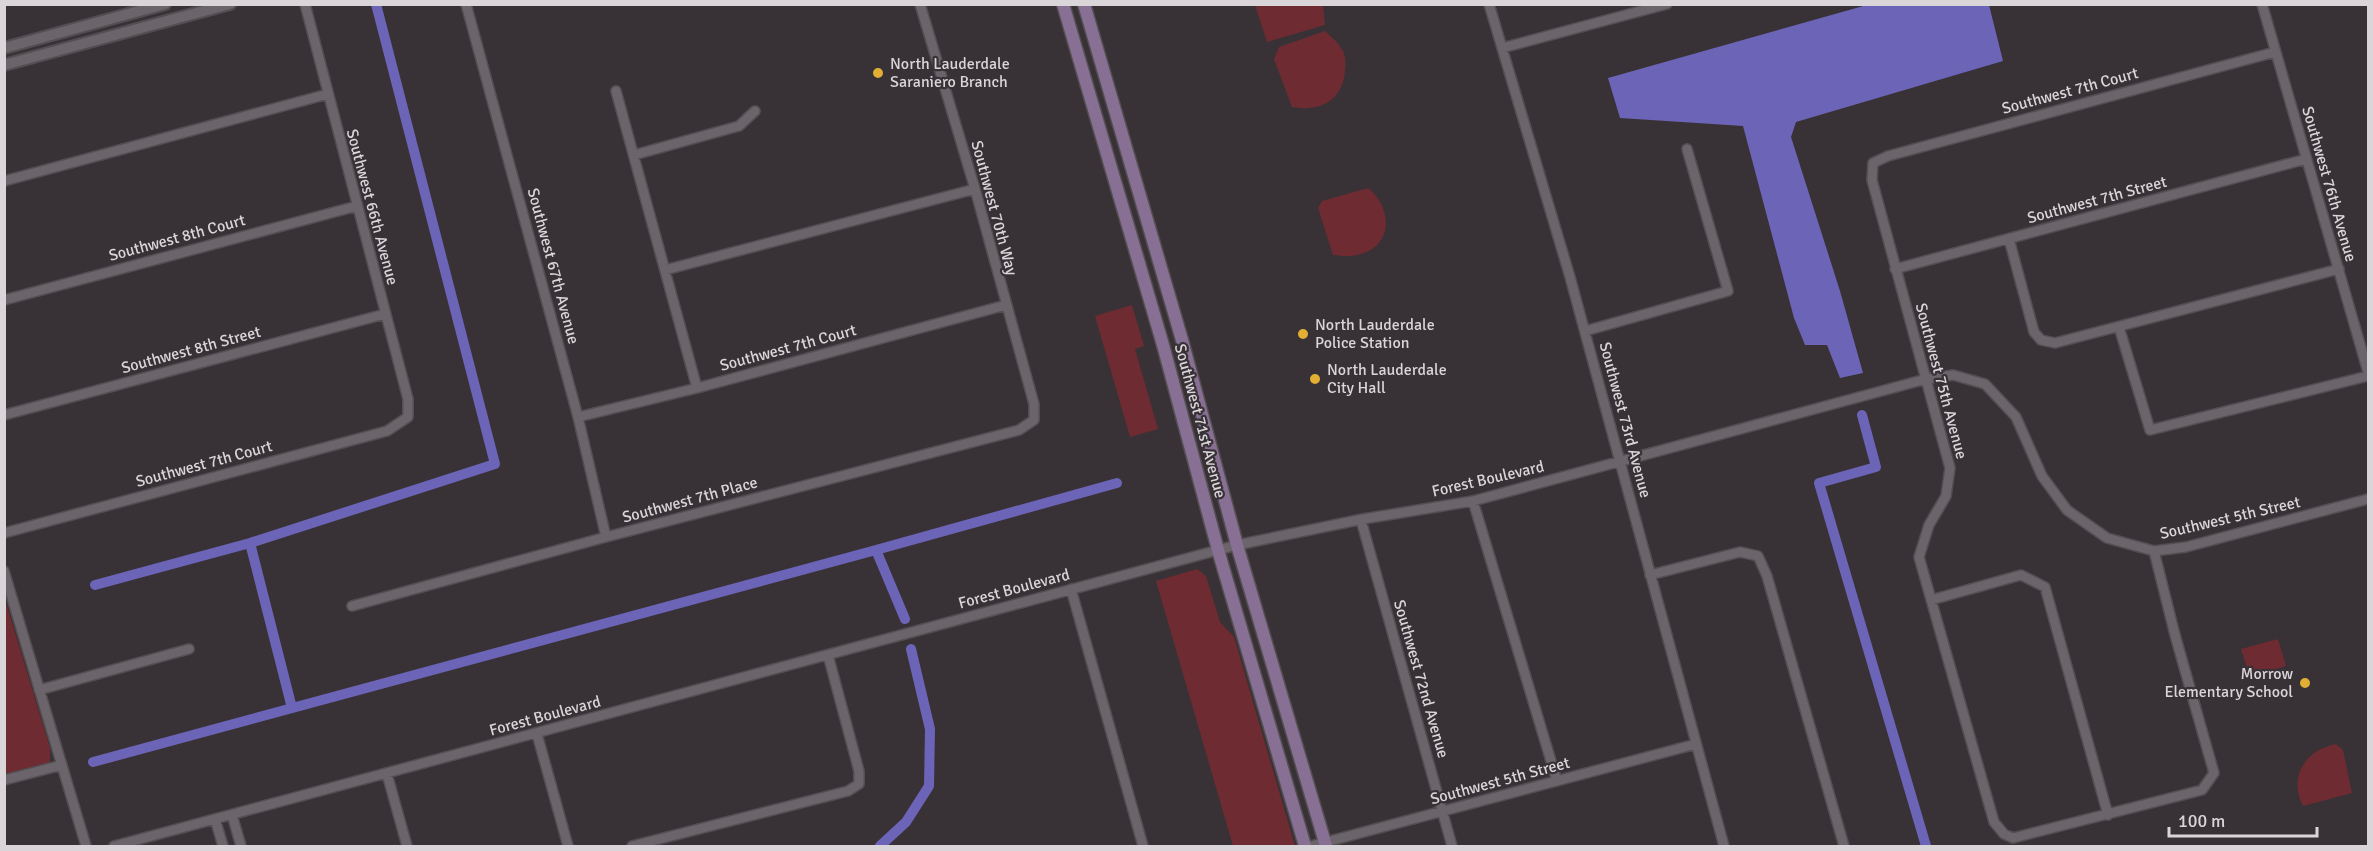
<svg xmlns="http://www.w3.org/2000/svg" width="2373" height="851" font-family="Signika,sans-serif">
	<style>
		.green { fill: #6e2b31 }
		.water { fill: #6c64b7 }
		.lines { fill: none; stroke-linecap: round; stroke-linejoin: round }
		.canal { stroke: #6c64b7; stroke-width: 10 }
		.minor-casing { stroke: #534e52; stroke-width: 12 }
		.tertiary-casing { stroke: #534e52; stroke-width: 14 }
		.secondary-casing { stroke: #534e52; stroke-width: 15 }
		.minor { stroke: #6b646a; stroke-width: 9 }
		.tertiary { stroke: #6b646a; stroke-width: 10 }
		.secondary { stroke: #877093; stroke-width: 12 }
		.poi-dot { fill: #e2af34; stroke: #383237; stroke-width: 2 }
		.labels { text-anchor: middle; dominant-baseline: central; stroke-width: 4.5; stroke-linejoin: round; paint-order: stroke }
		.poi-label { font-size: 16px; fill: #d9d5d8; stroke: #383237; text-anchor: start }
		.street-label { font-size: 16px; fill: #d9d5d8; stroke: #383237 }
	</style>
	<rect width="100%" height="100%" fill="#383237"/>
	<!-- green -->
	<path class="green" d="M1255,5h68l2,20 -58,17z
		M1325,31c5,5 12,10 16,17 5,6 5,15 4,22 -2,31 -25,42 -53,37l-18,-48 5,-12z
		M1368,188c23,18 27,56 -7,66 -9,3 -18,2 -28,1l-15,-47 4,-7z
		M1132,305l12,41 -9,3 23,80 -28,8 -35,-121z
		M1197,569l9,7 14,46 14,15 61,209h-62l-77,-265z
		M4,596l46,152v14l-10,5 -36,9z
		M2278,639l8,27 -36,11 -9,-28z
		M2336,744l7,6 9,43 -49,13c-15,-29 2,-56 33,-62z"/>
	<!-- water -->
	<path class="water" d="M1867,5h122l14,56 -207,61 -5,15 49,154 23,82 -23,5 -13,-33h-22l-11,-27 -51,-192 -123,-8 -12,-40z"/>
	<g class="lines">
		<!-- canal -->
		<path class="canal" d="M1862,415l14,52 -57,16 107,363
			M250,543l42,165
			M876,550l29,69
			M95,585l155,-42 245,-79 -119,-460
			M93,762l783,-212 241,-67
			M880,846l26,-24 23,-36 1,-57 -19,-80"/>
		<defs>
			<path id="minor" d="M466,4l112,413 28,120
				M1489,4l81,273 154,569
				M2262,4l106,368
				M1502,48l165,-44
				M616,91l81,297
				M634,155l105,-29 16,-15
				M4,181l324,-87
				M2009,239l25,93 7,8 14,3 284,-74
				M1895,269l411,-110
				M665,270l310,-81
				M4,300l353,-94
				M2119,327l31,103 218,-54
				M1585,331l143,-40 -41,-142
				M4,415l381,-101
				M578,417l119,-29 309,-83
				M1473,501l84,280
				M1361,520l91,326
				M4,533l383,-102 21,-14v-18l-103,-395
				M2154,551l21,84 39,138 -12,17 -189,48 -9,-4 -10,-12 -75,-265 10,-32 17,-29 4,-28 -78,-288 1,-17 15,-7 387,-104
				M4,571l82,275
				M1650,575l90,-23 18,4 9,20 77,270
				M1071,589l72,257
				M1931,600l90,-25 24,12 63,228
				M352,606l254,-69 413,-107 15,-10v-16l-59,-215 -55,-185
				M39,690l150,-41
				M537,734l31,112
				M387,774l20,72
				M4,780l58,-15
				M232,815l9,31
				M215,819l8,27
				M114,846l1123,-301 126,-26 110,-18 453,-122 27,-4 32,9 31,33 26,59 25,34 40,28 47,13 32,-4 182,-48
				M632,846l216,-55 11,-7v-13l-31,-116
				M1311,846l385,-102"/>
			<path id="tertiary" d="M4,48l161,-44
				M4,65l226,-61"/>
			<path id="secondary" d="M1063,4l100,341 55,205 87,296
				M1084,4l98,336 55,205 89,301"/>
		</defs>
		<!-- minor casing -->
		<use href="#minor" class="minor-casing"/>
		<!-- tertiary casing -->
		<use href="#tertiary" class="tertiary-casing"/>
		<!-- secondary casing -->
		<use href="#secondary" class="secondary-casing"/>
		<!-- minor -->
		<use href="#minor" class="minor"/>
		<!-- tertiary -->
		<use href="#tertiary" class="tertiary"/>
		<!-- secondary -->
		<use href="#secondary" class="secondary"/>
	</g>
	<!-- markers -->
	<g class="poi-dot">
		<circle cx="878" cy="73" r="6"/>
		<circle cx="1303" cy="334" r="6"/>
		<circle cx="1315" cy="379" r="6"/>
		<circle cx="2305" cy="683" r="6"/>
	</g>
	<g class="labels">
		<!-- poi labels -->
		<g class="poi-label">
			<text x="890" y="64">North Lauderdale<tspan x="890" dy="18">Saraniero Branch</tspan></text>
			<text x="1315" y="325">North Lauderdale<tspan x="1315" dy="18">Police Station</tspan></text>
			<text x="1327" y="370">North Lauderdale<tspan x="1327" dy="18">City Hall</tspan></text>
			<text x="2293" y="674" text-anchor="end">Morrow<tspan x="2293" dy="18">Elementary School</tspan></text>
		</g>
		<!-- street labels -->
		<g class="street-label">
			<text transform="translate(2070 91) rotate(-15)">Southwest 7th Court</text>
			<text transform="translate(2329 184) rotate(74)">Southwest 76th Avenue</text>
			<text transform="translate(2097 200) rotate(-15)">Southwest 7th Street</text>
			<text transform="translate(372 207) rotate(75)">Southwest 66th Avenue</text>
			<text transform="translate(994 208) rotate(75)">Southwest 70th Way</text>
			<text transform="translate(177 238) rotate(-15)">Southwest 8th Court</text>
			<text transform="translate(553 266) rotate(75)">Southwest 67th Avenue</text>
			<text transform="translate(788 348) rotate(-15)">Southwest 7th Court</text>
			<text transform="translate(191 350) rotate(-15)">Southwest 8th Street</text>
			<text transform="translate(1941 381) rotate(75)">Southwest 75th Avenue</text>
			<text transform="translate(1625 420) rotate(75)">Southwest 73rd Avenue</text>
			<text transform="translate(1200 421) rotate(75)">Southwest 71st Avenue</text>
			<text transform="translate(204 464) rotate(-15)">Southwest 7th Court</text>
			<text transform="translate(1488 479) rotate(-13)">Forest Boulevard</text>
			<text transform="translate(690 500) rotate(-15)">Southwest 7th Place</text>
			<text transform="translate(2230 518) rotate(-13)">Southwest 5th Street</text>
			<text transform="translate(1014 589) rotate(-15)">Forest Boulevard</text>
			<text transform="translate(1421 679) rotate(74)">Southwest 72nd Avenue</text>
			<text transform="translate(545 716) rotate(-15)">Forest Boulevard</text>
			<text transform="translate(1500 781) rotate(-15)">Southwest 5th Street</text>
		</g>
	</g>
	<!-- border -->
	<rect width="2373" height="851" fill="none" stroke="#d9d5d8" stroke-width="12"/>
	<!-- scale -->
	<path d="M2169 827v9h148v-9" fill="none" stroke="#d9d5d8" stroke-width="3"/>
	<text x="2178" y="827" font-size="18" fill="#d9d5d8" stroke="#383237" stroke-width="4.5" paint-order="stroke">100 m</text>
</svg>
